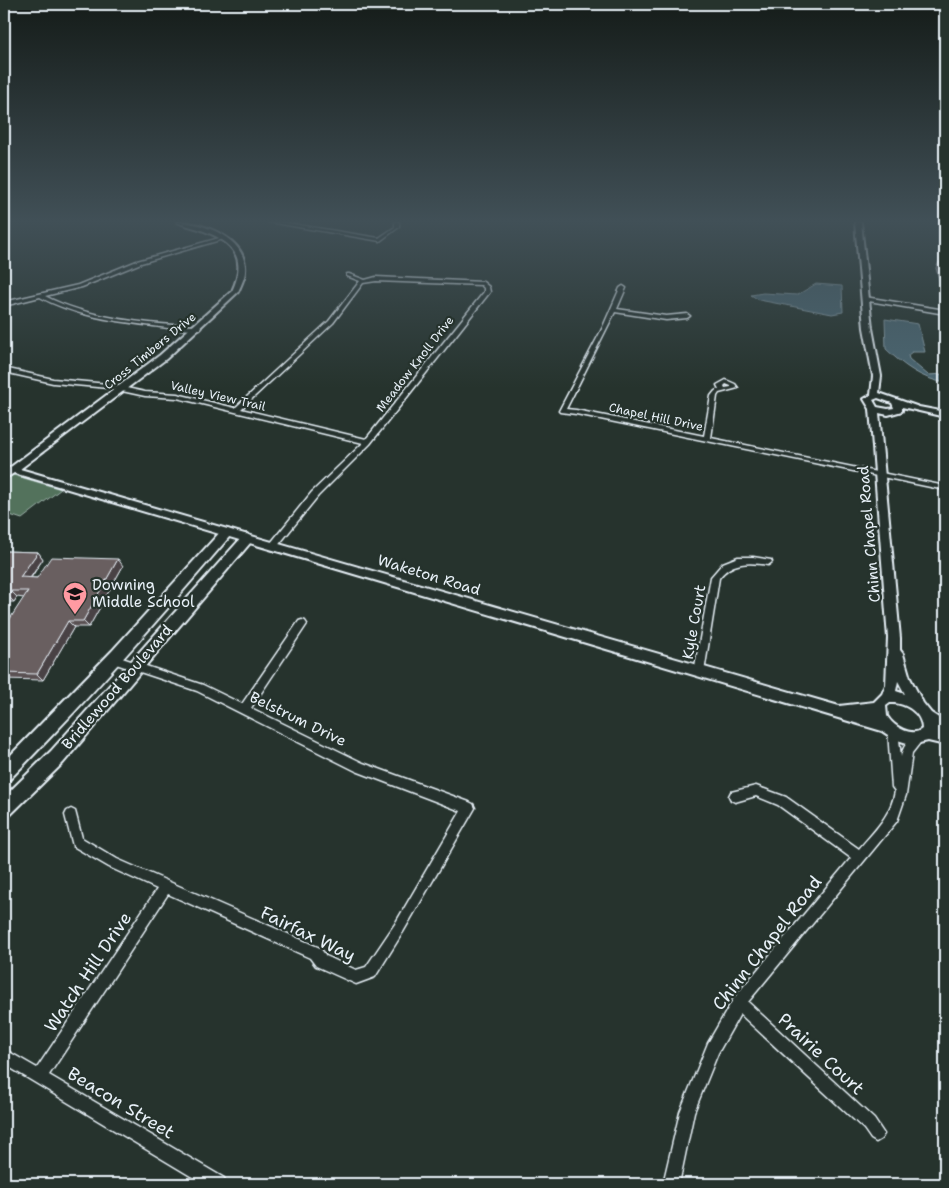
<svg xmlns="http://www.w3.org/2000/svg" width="949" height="1188" font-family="'Shantell Sans',sans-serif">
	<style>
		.green { fill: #52725c; stroke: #9db2aa }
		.water { fill: #4c6671; stroke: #8a9ea7 }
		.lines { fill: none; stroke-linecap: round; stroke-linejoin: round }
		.minor-casing { stroke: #e8f1f8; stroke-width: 3 }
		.tertiary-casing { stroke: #e8f1f8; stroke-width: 4 }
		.secondary-casing { stroke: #e8f1f8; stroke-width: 4 }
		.minor { fill: #26332d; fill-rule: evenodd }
		.tertiary { fill: #26332d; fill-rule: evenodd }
		.secondary { fill: #26332d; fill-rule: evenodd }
		.wall { fill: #5a5153; stroke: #e8f1f8 }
		.shaded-wall { fill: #4a4244; stroke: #e8f1f8 }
		.building { fill: #695e61; stroke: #e8f1f8 }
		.labels { text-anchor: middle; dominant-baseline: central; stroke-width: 4.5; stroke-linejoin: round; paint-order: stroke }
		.far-street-label { font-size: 12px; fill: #e8f1f8; stroke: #26332d }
		.street-label { font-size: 15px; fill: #e8f1f8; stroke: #26332d }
		.poi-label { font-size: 15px; fill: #e8f1f8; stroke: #26332d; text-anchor: start }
		.near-street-label { font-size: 18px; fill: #e8f1f8; stroke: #26332d }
	</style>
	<rect width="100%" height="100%" fill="#26332d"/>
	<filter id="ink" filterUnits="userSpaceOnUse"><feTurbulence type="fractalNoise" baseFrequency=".02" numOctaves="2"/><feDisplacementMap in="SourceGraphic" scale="10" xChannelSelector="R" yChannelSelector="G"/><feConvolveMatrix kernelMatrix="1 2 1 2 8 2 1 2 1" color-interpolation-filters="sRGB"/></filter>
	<g filter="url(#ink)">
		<!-- green -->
		<path class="green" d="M13,475l48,14 -39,30 -18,-6v-34z"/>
		<!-- water -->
		<path class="water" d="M816,284l26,2 1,26 -11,2 -73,-14 -8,-5 12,-2 34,2z
			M885,319l33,5 7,28h-13l-4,3 1,4 19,16 17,-1v9c-25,-5 -41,-17 -59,-34z"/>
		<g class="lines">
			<defs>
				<path id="minor" d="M269,222h11l99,16 16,-11v-5h4v5l-19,14z
					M223,237l4,1 -86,25 -59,24 -37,9c41,22 106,29 153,30l3,2 -1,1c-15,2 -32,-1 -47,-3 -38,-5 -79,-10 -113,-29l-36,9v-4l74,-17 59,-24z
					M349,274l16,6 11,-3 107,5 6,5 1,5 -120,152 -52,52 -42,52h-6l-1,-2 1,-2 42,-52 51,-49 -186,-45 -32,-2 -37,-8 -55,-5 -49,-11v-4l49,11 55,5 37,8 32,2 58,14 94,-87 31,-40 -13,-5v-2zM376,281l105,4 3,3v4l-118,147 -125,-30 92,-86 30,-40z
					M623,286l3,2 -9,21 49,7 21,-2 3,2 -3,2 -21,2 -51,-8 -49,97 10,1 128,26 7,-40 4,-5 4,-2 -2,-4 9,-5 9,4 3,4 -19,5 -2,3 -6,42 234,48v4l-369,-76 -16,-2 -1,-1 43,-82 18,-41zM726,384l5,2v1l-6,1 -1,-2z
					M865,297l80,13v4l-82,-14 -1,-1z
					M738,557h15l18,3 1,2 -4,3c-19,-3 -36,-4 -49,13l-15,94 -2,3 -3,1 -3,-1 -2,-3 17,-95 12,-14z
					M302,620l3,1 2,3 -56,84 112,55 106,39 4,2 2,4 -72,124 -28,45 -19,7 -40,-18 -6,-8 -142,-64 -119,181 175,103 2,6h-22l-200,-120v-15l33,19 120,-179 -48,-22 -36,-21 -8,-31 2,-4 4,-2 4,2 7,27 35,21 203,89 6,8 30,14 10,-3 29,-43 66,-113 -105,-40 -159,-80 -87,-29 -2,-3 2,-3 3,-1 90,30 39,19 57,-83z
					M893,726l4,2 1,3 3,26c1,-9 8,-19 17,-23l4,2 1,3 -11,14 -6,42 -9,26 -149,181 126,117 10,15 -3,5 -5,3 -5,-3 -7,-10 -124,-115 -22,39 -24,59 -15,72h-16l17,-72 28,-69 26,-45 117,-140 -73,-53 -22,-9 -21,6 -4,-2 -2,-4 2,-4 25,-6 30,11 73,52c16,-19 32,-33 36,-58l-3,-4 -4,-56 1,-3z"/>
				<path id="tertiary" d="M177,222c24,0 66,15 68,44 1,10 -3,17 -7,26l-72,67 -146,110 819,237 35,-4 8,-8 4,-9 2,-47 -18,-229 -6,-10 7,-4 2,-19 -9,-48 -9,-106h6l11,106 9,48 -2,17 40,14 26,5v5l-43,-10v4l-14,4 -9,-2 21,225v12l3,4 7,24 13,25 8,10 14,9v23l-17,-4 -13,3 -8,-1 -13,-4 -12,-8 -868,-258 -10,6v-7l156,-117 72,-64c15,-32 3,-48 -28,-60 -9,-4 -19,-5 -27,-9zM878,398l14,5 2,5 -6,1 -11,-2 -4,-7zM898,681l7,13 -9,-3zM890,703c14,-1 32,9 32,26 -11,9 -29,-3 -35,-13l-1,-10z"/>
				<path id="secondary" d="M226,529l4,1 2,3 -2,3c-71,83 -143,165 -220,243l-6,2v-19l108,-111 110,-121z
					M247,534l6,5 -2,3 -188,221 -53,52 -6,3v-21l47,-46 192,-215z"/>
			</defs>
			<!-- minor casing -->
			<use href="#minor" class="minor-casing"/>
			<!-- tertiary casing -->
			<use href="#tertiary" class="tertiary-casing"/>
			<!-- secondary casing -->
			<use href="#secondary" class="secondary-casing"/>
			<!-- minor -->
			<use href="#minor" class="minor"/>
			<!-- tertiary -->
			<use href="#tertiary" class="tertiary"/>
			<!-- secondary -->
			<use href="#secondary" class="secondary"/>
		</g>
		<!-- wall -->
		<path class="wall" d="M939,262l6,1v29l-3,-1 -6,-23z
			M4,551l34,1 5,7 -12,19h6l86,-12 -34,61h-15l-31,53 -39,-1v-51l20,-30 -7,-1 -3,5h-10z"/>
		<!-- shaded-wall -->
		<path class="shaded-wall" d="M38,552l5,7 -17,25 -6,-7z
			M118,559l5,7 -34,61 -6,-6z
			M11,591l6,6 -3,5 -6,-6z
			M68,621l6,6 -31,53 -6,-6z"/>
		<!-- building -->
		<path class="building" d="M939,262l6,1v19z
			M4,551l34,1 -18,25 17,1 14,-21 67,2 -35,62h-15l-31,53 -33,-1v-45l24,-37h-17l-3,5 -4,-1z"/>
	</g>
	<!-- sky -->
	<linearGradient id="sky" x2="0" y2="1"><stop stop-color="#151c19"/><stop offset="0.57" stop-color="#415057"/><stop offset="1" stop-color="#415057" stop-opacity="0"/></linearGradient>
	<rect width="949" height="388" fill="url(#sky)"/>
	<!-- icons -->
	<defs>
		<symbol id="school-pin" viewBox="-11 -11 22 30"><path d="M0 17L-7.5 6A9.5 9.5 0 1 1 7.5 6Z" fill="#ff9aa2" stroke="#26332d"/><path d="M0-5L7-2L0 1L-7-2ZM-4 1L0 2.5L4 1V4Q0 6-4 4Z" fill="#111"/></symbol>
	</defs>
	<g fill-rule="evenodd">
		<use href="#school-pin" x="61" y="580" width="28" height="38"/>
	</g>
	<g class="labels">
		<!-- far-street labels -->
		<g class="far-street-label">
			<text transform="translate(150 351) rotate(-39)">Cross Timbers Drive</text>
			<text transform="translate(415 364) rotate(-52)">Meadow Knoll Drive</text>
			<text transform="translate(218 396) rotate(13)">Valley View Trail</text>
			<text transform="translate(656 417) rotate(12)">Chapel Hill Drive</text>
		</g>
		<!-- street labels -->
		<g class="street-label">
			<text transform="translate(869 534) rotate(-95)">Chinn Chapel Road</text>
			<text transform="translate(429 575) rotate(17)">Waketon Road</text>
			<text transform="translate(694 622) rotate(-80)">Kyle Court</text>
			<text transform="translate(117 687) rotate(-49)">Bridlewood Boulevard</text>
			<text transform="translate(298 719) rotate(26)">Belstrum Drive</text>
		</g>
		<!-- poi labels -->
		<g class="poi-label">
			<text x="92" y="585">Downing<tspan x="92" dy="17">Middle School</tspan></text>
		</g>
		<!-- near-street labels -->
		<g class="near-street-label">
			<text transform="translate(308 934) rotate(26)">Fairfax Way</text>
			<text transform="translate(767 943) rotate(-52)">Chinn Chapel Road</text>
			<text transform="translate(88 972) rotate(-56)">Watch Hill Drive</text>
			<text transform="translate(821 1054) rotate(43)">Prairie Court</text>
			<text transform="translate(121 1103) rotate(31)">Beacon Street</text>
		</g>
	</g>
	<!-- margin -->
	<rect width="949" height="1188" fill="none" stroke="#26332d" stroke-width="20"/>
	<rect x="10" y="10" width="929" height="1168" fill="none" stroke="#e8f1f8" stroke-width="2" filter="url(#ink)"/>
</svg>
